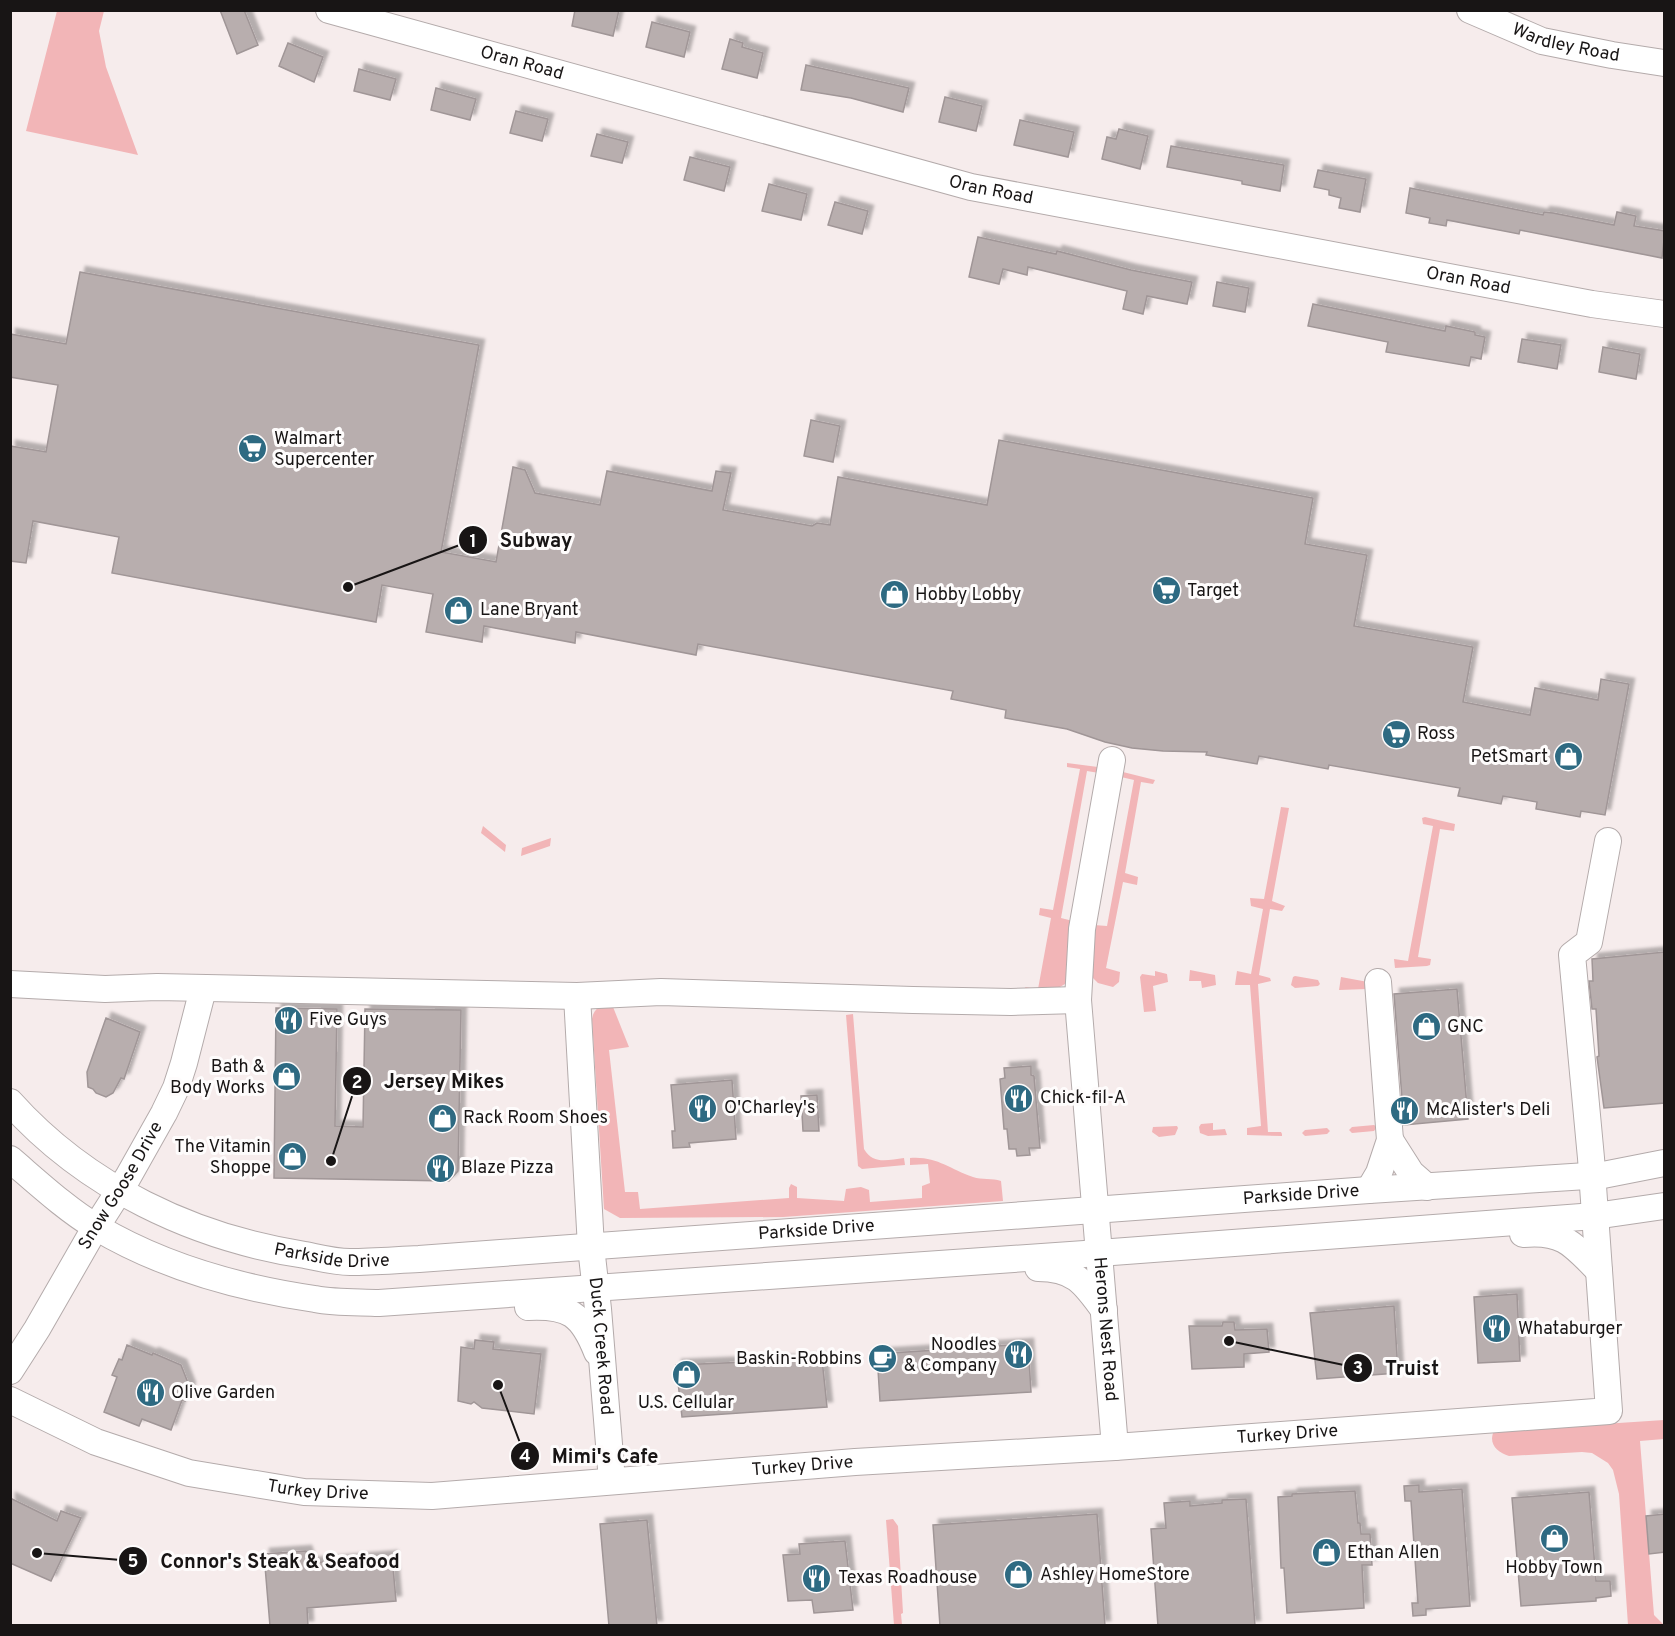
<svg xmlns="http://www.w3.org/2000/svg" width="1675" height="1636" font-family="Overpass,sans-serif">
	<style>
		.green { fill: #f2b5b7 }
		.building { fill: #b8aeae; stroke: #a09697; stroke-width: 1.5; filter: url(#shadow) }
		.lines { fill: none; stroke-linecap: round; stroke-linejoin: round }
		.minor-casing { stroke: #b4abab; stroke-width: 28 }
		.minor { stroke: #fff; stroke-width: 26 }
		.labels { text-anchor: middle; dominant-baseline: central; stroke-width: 6; stroke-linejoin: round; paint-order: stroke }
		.street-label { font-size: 18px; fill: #181515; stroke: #fefcfc }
		.poi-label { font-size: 18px; fill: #181515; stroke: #fefcfc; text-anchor: start }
		.leader { fill: none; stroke: #181515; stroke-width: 2 }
		.callout-dot { fill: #181515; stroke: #fefcfc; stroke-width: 2 }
		.mark-label { font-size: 18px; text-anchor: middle; font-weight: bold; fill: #fff }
		.callout-label { font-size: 20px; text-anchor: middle; font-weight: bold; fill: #181515; stroke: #fefcfc; stroke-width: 6; stroke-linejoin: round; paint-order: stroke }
	</style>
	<defs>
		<filter id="shadow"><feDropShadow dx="5.5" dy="-5.5" stdDeviation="1.5" flood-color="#0004"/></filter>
	</defs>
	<rect width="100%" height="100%" fill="#f6ecec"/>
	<!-- green -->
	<path class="green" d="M57,11h47l-5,20 7,36 32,88 -112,-24z
		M1067,763l31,4 3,2 -2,4 -12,-2 -26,147 12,3 -5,54 -3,9 -12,7h-26l-2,-4 13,2 13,-71 -12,-3 1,-7 13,2 27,-141 -13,-2z
		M1123,772l32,8 -2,4 -12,-2 -16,91 13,4 -1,8 -14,-3 -17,86 14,4 -1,10 -6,5 -15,-4 -6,-6 2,-52 13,1 27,-146 -13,-3z
		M1281,807l8,1 -17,93 13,5 -3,5 -12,-2 -11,66 11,3 1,3 -13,3 10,148h13l1,2v2l-35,-1v-7l14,-2 -11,-141h-15l2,-14 14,3 12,-65 -12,-3 -1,-8 14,1z
		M1425,817l30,7 -1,7 -14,-2 -22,128 13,2 -1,6 -3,1 -32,2 -1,-9 14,2 25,-135 -10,-2 -1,-6z
		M483,826l23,19 -1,7 -24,-19z
		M551,838l-1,8 -29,10 1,-8z
		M1190,970l25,5 1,10 -14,3 -1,-7h-12z
		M1155,971l12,3 1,8 -15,4 3,25 -12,1 -4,-35 2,-3 13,2z
		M1295,976l23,4 2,4 -2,2 -23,2 -4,-3 2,-8z
		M1341,977l27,5 -1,7 -28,1z
		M611,1002l18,45 -20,3 16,142h13l2,17 149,-11v-10l2,-4 6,3v11l47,3 2,-12 15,-2 8,3 1,12 52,-4v-12l8,-3 -2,-19 -18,1v-7c27,-2 39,11 63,19 9,3 19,1 28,4l2,20 -220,16 -163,1 -16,-9 -12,-190c2,-11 8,-13 19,-17z
		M853,1014l11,135c9,16 24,11 40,9l1,7 -43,4 -4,-3 -12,-151z
		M1213,1123v7l12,-1 2,6 -19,1 -8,-3 -1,-6 2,-3z
		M1374,1125l3,2 -3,4 -22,2 -3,-3 3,-3z
		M1177,1126l1,2 -3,7 -16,2 -7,-5 1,-5z
		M1327,1128l3,3 -3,3 -22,2 -3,-3 3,-3z
		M1664,1420v19l-24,2 14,174 10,10h-36l-9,-131 -6,-24 -5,-7 -16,-10 -10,-1 -73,4c-11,-3 -20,-11 -16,-23l5,-2z
		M893,1519l5,7 5,87 -2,1 1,11h-8l-8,-105z"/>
	<!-- building -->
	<path class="building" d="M220,10h24l14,35 -21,9z
		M575,10h44l-6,26 -41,-10z
		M652,22l38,10 -6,25 -38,-10z
		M730,39l13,4 -1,4 21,6 -6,25 -35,-9z
		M288,43l35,14 -9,25 -35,-16z
		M806,65l103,23 -6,24 -52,-14 -50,-8z
		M359,69l37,10 -6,21 -36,-9z
		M436,88l40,11 -6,21 -39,-10z
		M945,97l37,9 -6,25 -37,-9z
		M516,111l32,8 -6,22 -32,-8z
		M1020,120l54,12 -6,25 -54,-12z
		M1119,129l29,7 -8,33 -38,-10 5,-22 9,2z
		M597,134l31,8 -6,21 -31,-7z
		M1171,146l113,19 -4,26 -38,-7v-3l-75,-14z
		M690,157l40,10 -6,24 -40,-11z
		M1318,170l48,9 -6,33 -21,-4 2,-10 -12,-3v-5l-15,-3z
		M769,184l38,10 -6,26 -39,-9z
		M1410,188l133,27 1,-3 9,1 61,12 3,-13 19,4 -2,10 31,5 -3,27 -142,-28 -1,4 -72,-14 -1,6 -17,-3 1,-5 -24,-5z
		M835,202l33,9 -6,23 -34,-9z
		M978,237l78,17 1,-3 74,19 61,12 -5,22 -40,-8 -4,18 -20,-5 4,-18 -99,-24 -1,8 -24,-6 -4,15 -30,-7z
		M80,272l399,73 -38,207 55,10 17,-95 12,3 10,23 65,12 7,-34 105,20 4,-20 15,2 -8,37 89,16 5,-3 13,2 8,-48 149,28 12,-65 314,58 -8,46 62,11 -13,71 119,21 -10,55 67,13 5,-27 63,12 3,-21 28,5 -24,131 -24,-4 -1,6 -44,-8 1,-7 -34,-6 -2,8 -43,-8 2,-8 -131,-23 -1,4 -69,-13 -2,8 -51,-9 1,-3 -44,-1 -31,-3 -27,-6 -38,-13 -62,-11 1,-8 -55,-11 2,-8 -255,-47 -2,11 -120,-23 -1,11 -91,-17 -2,16 -56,-10 7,-38 -51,-9 -6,37 -264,-49 7,-36 -86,-16 -7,42 -16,-2v-115l36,6 12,-67 -48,-8v-43l56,10z
		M1217,282l32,6 -4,24 -32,-6z
		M1313,304l132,27 1,-5 29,6v3l10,2 -4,22 -10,-2 -2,9 -83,-14 2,-10 -80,-16z
		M1522,339l39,6 -4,24 -39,-7z
		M1603,347l37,7 -4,25 -37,-7z
		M811,420l29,6 -7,36 -29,-6z
		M1665,952v151l-61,5 -7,-51 2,-1 -3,-47h-4l-3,-28h4l-1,-22z
		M1457,989l11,130 -64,6 -10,-131z
		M276,1008l61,1 -2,117 28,1 2,-118 96,1 -3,161 -9,10 -175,-3z
		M106,1018l34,14 -16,47 -3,-1 -8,15 -7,4 -10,-4 -3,-4 -5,-2 -1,-15z
		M1031,1066v9l3,1 6,72h-11l1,7 -13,1 -1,-7h-7l-2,-20h-3l-4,-50 5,-1 -1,-10z
		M732,1080l4,59 -47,4 1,4 -17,1 -1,-17h3l-4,-46z
		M817,1095l2,36h-16l-2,-35z
		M1517,1294l3,67 -42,2 -4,-66z
		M1394,1306l4,67 -81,6 -7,-66z
		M1223,1322h11l1,8 32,-1 2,23 -25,2v13l-52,2 -3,-43h33z
		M475,1340l19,2 -1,7 48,5 -7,60 -52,-6 -8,-6 -3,2 -13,-3 3,-54 13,2z
		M1028,1344l3,48 -151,9 -3,-47z
		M127,1345l25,10 1,-2 28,12 9,23 -5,13 -3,-1 -11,30 -29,-11 -3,7 -35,-14 13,-35 -5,-2 7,-16 3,1z
		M822,1359l5,48 -145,10 -6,-52z
		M1419,1485v7l43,-3 8,117 -44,3v6l-13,1 -1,-13h6l-7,-102h-6l-1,-15z
		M1355,1491l3,32h2l1,11h9l2,31h-10l2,43 -77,5 -3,-45h-3l-3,-71 14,-1v-2z
		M1589,1492l7,89h14l1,15 -15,2v3l-75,5 -9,-108z
		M10,1498l47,23 4,-10 20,7 -30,63 -41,-18z
		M1246,1499l9,127h-97l-7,-97 15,-1 -2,-25 26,-2v5l32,-3v-3z
		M1097,1514l8,112h-165l-7,-101z
		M1665,1514v38l-16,2 -3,-38z
		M647,1520l10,106h-48l-9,-102z
		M845,1541l8,69 -39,3 -2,-13 -24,1 -5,-46 17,-1 -1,-10z
		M306,1551l4,12 82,-7 4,45 -89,7 1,18h-38l-6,-72z"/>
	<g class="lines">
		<defs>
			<g id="minor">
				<path id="s1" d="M329,10l642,177 621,117 72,10"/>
				<path id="s2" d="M1470,10l72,31 70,14 52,8"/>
				<path id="s3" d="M1112,760l-30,169 -4,71 37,447"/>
				<path d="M10,984l95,5 52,-2 420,9 84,-4 252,8 98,2 67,-2"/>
				<path id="s4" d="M577,996l14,251 7,62 14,172"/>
				<path id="s5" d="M10,1102c76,85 184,136 295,153 15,3 30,7 45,7 23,0 46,-2 69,-3l950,-69 234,-15 61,-12"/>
				<path d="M1390,1140l21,33 16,14"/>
				<path d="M10,1159c27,23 56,50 86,68 67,40 143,61 219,72 21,4 43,3 64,4l720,-50 496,-37 69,-10"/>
				<path d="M1369,1190l10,-17 11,-33 -12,-158"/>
				<path d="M1523,1234c39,-4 50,10 76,37"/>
				<path d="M1038,1268c36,0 46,14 66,42"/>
				<path d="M528,1307c41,-2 54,7 69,45"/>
				<path id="s6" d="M10,1371l27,-42 54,-94 37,-58 36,-64 12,-25 8,-25 19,-74"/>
				<path id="s7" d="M10,1400l86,42 93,31 115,19 128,4 423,-34 260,-15 494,-36 -18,-253 -19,-203 17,-13 19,-101"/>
			</g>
		</defs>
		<!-- minor casing -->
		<use href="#minor" class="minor-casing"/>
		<!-- minor -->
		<use href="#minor" class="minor"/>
	</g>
	<!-- icons -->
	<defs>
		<symbol id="supermarket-disc" viewBox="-11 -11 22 22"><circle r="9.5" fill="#2e6a82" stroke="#fefcfc"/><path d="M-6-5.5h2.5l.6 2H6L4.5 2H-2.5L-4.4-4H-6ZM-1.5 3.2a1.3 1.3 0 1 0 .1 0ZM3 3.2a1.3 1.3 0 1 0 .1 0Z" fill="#fff"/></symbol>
		<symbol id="shop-disc" viewBox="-11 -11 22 22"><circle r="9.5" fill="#2e6a82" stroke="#fefcfc"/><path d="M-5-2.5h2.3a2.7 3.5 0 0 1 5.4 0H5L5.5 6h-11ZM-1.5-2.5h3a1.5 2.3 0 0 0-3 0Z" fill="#fff"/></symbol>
		<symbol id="restaurant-disc" viewBox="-11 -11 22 22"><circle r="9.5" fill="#2e6a82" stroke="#fefcfc"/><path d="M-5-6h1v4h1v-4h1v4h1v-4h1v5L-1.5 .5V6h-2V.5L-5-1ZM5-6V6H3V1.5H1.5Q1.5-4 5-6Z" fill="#fff"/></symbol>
		<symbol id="cafe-disc" viewBox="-11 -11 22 22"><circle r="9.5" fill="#2e6a82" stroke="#fefcfc"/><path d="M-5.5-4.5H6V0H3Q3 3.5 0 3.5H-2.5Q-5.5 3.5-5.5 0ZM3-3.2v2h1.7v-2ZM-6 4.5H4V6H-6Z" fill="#fff"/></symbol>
	</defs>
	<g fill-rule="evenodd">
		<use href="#supermarket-disc" x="236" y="432" width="33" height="33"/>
		<use href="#supermarket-disc" x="1150" y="574" width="33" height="33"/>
		<use href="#shop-disc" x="878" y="578" width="33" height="33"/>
		<use href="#shop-disc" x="442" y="594" width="33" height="33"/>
		<use href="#supermarket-disc" x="1380" y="718" width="33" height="33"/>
		<use href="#shop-disc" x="1552" y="740" width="33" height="33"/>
		<use href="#restaurant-disc" x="272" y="1004" width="33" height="33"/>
		<use href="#shop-disc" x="1410" y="1010" width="33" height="33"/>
		<use href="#shop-disc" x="270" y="1060" width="33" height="33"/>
		<use href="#restaurant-disc" x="1002" y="1082" width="33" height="33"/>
		<use href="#restaurant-disc" x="686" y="1092" width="33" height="33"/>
		<use href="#restaurant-disc" x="1388" y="1094" width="33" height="33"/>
		<use href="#shop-disc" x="426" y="1102" width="33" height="33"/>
		<use href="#shop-disc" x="276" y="1140" width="33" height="33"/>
		<use href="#restaurant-disc" x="424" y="1152" width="33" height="33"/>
		<use href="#restaurant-disc" x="1480" y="1312" width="33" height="33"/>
		<use href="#restaurant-disc" x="1002" y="1338" width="33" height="33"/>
		<use href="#cafe-disc" x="866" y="1342" width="33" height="33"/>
		<use href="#shop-disc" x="670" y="1358" width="33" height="33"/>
		<use href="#restaurant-disc" x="134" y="1376" width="33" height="33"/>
		<use href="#shop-disc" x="1538" y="1522" width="33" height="33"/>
		<use href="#shop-disc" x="1310" y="1536" width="33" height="33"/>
		<use href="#shop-disc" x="1002" y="1558" width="33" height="33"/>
		<use href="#restaurant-disc" x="800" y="1562" width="33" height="33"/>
	</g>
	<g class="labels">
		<!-- street labels -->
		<g class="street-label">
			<text stroke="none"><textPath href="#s2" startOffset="102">Wardley Road</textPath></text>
			<text stroke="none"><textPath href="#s1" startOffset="200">Oran Road</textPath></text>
			<text stroke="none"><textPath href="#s1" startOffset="686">Oran Road</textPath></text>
			<text stroke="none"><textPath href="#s1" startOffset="1172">Oran Road</textPath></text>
			<text stroke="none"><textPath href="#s6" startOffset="216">Snow Goose Drive</textPath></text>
			<text stroke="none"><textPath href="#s5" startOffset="1338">Parkside Drive</textPath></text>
			<text stroke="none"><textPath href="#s5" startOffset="852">Parkside Drive</textPath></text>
			<text stroke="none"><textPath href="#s5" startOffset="366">Parkside Drive</textPath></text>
			<text stroke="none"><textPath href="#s3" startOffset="573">Herons Nest Road</textPath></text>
			<text stroke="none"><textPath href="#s4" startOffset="351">Duck Creek Road</textPath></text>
			<text stroke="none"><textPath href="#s7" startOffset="1296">Turkey Drive</textPath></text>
			<text stroke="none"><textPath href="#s7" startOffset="810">Turkey Drive</textPath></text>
			<text stroke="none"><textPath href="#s7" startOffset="324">Turkey Drive</textPath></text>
		</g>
		<!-- poi labels -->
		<g class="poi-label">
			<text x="274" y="439">Walmart<tspan x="274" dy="21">Supercenter</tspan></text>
			<text x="1187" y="591">Target</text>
			<text x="915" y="595">Hobby Lobby</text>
			<text x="480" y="610">Lane Bryant</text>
			<text x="1417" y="734">Ross</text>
			<text x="1548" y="757" text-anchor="end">PetSmart</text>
			<text x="309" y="1020">Five Guys</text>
			<text x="1447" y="1027">GNC</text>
			<text x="265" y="1067" text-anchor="end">Bath &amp;<tspan x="265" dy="21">Body Works</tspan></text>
			<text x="1040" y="1098">Chick-fil-A</text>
			<text x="724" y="1108">O'Charley's</text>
			<text x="1426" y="1110">McAlister's Deli</text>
			<text x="463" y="1118">Rack Room Shoes</text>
			<text x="271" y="1147" text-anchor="end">The Vitamin<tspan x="271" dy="21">Shoppe</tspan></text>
			<text x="461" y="1168">Blaze Pizza</text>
			<text x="1518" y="1329">Whataburger</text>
			<text x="997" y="1345" text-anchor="end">Noodles<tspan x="997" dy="21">&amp; Company</tspan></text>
			<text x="862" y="1359" text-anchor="end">Baskin-Robbins</text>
			<text x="171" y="1393">Olive Garden</text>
			<text x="686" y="1403" text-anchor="middle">U.S. Cellular</text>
			<text x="1347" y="1553">Ethan Allen</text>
			<text x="1554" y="1568" text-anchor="middle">Hobby Town</text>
			<text x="1040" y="1575">Ashley HomeStore</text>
			<text x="838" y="1578">Texas Roadhouse</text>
		</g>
	</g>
	<!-- callouts -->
	<path class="leader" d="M348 587L473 540M331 1161L357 1081M1229 1341L1358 1368M498 1385L525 1456M37 1553L133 1561"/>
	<g class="callout-dot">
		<circle cx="348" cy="587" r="6"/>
		<circle cx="331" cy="1161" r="6"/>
		<circle cx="1229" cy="1341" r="6"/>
		<circle cx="498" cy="1385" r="6"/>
		<circle cx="37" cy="1553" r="6"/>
		<circle cx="473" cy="540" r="15"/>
		<circle cx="357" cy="1081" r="15"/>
		<circle cx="1358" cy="1368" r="15"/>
		<circle cx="525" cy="1456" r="15"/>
		<circle cx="133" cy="1561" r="15"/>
	</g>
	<g class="mark-label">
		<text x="473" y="547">1</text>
		<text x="357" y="1088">2</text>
		<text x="1358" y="1374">3</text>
		<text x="525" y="1462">4</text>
		<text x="133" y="1567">5</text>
	</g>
	<g class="callout-label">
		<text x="536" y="547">Subway</text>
		<text x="444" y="1088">Jersey Mikes</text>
		<text x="1412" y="1375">Truist</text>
		<text x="605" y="1463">Mimi's Cafe</text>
		<text x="280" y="1568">Connor's Steak &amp; Seafood</text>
	</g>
	<!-- border -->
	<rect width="1675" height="1636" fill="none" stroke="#181515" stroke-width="24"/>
</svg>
